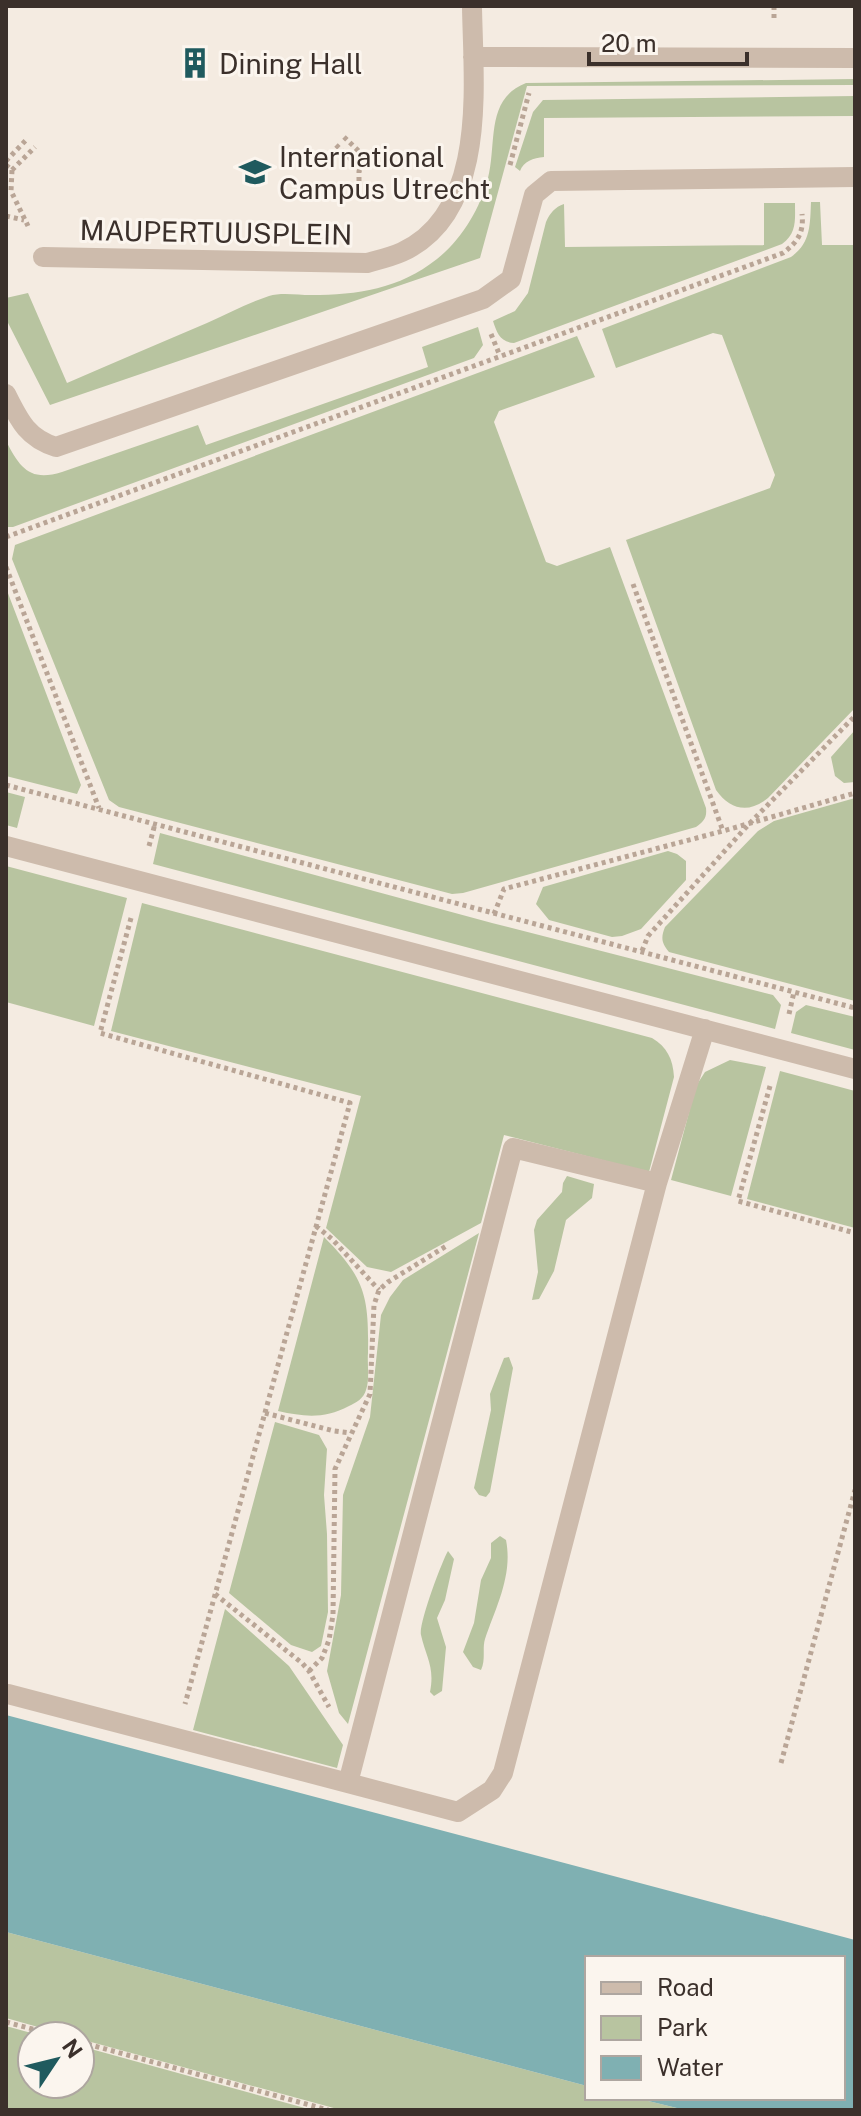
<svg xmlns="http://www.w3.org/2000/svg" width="861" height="2116" font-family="'Public Sans',sans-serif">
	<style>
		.green { fill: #b8c4a0 }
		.water { fill: #7fb0b2 }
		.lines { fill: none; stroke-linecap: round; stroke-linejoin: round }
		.path { stroke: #b9a596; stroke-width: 5; stroke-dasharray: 4 4; stroke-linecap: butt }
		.service { stroke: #cdbbac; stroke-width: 20 }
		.pedestrian { stroke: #cdbbac; stroke-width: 20 }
		.minor { stroke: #cdbbac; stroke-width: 20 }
		.labels { text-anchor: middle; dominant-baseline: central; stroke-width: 6; stroke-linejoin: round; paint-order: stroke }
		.poi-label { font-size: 28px; fill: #3b302b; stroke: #fbf5ee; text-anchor: start }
		.street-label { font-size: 28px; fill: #3b302b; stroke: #fbf5ee }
	</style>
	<rect width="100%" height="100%" fill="#f4ebe1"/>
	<!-- green -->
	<path class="green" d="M855,79v6l-328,1 -47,172 -430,147 -44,-86v-21l22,-5 39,90c46,-20 93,-40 140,-60 20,-9 41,-20 62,-27 12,-4 29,-1 42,-1 47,0 88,-6 126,-36 25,-20 43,-50 51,-81 9,-35 -3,-79 38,-95z
		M855,96v20l-311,2v39c-11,1 -20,4 -24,14l-5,-4 18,-55 10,-12z
		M811,202h9l2,43h33v463l-87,90c-19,16 -38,12 -52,-8l-90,-250 144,-52 5,-13 -53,-140 -9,-2 -97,35 -14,-39 189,-72c20,-14 19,-33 20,-55z
		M764,203h31c0,17 2,30 -13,41l-268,99c-14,-1 -17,-10 -21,-22l22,-10 13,-18 18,-71c4,-9 9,-15 18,-18l1,43 199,-2z
		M478,327l5,18 -9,13 -461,169h-7v-86c14,27 24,41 56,31l136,-47 8,20 222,-78 -6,-20z
		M577,336l18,41 -96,34 -5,11 52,140 11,4 53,-19 96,261c1,10 -2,13 -10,19l-233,66 -11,1 -333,-87 -10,-7 -97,-241 3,-14z
		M6,588l75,197 -4,9 -71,-18z
		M855,730v52l-11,1 -9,-7 -4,-19z
		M6,792l19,5 -8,31 -11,-3z
		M855,798v203l-186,-49c-8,-9 -8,-15 -4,-25l93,-96 16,-10z
		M160,833l332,90 281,72 8,10 -6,24 -622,-165z
		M668,851l9,3 9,7v19l-45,49 -19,7 -10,1 -63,-17 -13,-16 7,-17z
		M6,866l121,32 -33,128 -88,-24z
		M142,903l510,135c15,9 21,21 22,39l-25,95 -145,-37 -23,88 -90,49 -24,-5 -41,-39 35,-132 -250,-65z
		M806,1005l49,12v33l-64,-17 5,-21z
		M730,1060l36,7 -35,129 -60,-16 25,-94 9,-14z
		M780,1071l75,20v137l-108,-29z
		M567,1176l27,8 -2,14 -26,22 -12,51 -15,28 -7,1 6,-28 -4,-42 3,-10 25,-28 1,-9z
		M479,1233l-131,491 -9,-11 -12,-42 14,-76 2,-100 27,-78 11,-102 9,-18 13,-17z
		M324,1237c41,41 45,59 44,116 -1,11 2,26 -2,37 -2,8 -10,13 -17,16 -25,13 -44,11 -71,5z
		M509,1357l4,11 -23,124 -4,5 -7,-2 -5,-7 2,-9 15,-69 -1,-16 14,-36z
		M275,1422l44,13 8,14 -3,46 3,39 1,78 -7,34 -9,6 -21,-7 -62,-52z
		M500,1536l6,4c7,35 -10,67 -21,99 -3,10 1,20 -4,31l-8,-3 -10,-15 11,-29 7,-43 10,-22v-15z
		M448,1551l6,8 -9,41 -8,18 9,29 -4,44 -8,5 -4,-4c5,-25 -4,-35 -9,-57 -3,-10 21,-74 27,-84z
		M225,1609l64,57 54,79 -6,23 -144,-38z
		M6,1932l581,154v12h49l49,12h-344l-261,-71v-3h-10l-64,-18z
		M6,2026l36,10h-10v48h48v-38l232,64h-306z"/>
	<!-- water -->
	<path class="water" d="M6,1715l849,225v170h-170l-49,-12h207v-140h-256v128l-581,-154z"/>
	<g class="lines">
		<!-- path -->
		<path class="path" d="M774,6v15
			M344,137l24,23
			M336,145l24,23
			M6,161l21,-22
			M6,165l6,5 -1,21 17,35
			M510,165l19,-72
			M12,170l23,-23
			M359,189v-18l9,-11h20
			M6,216l18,4
			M491,334l9,22
			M6,537l777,-284c15,-11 21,-21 19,-39
			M6,567l93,241
			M633,584l90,247
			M6,785l849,223
			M149,846l6,-22
			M494,914l10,-25 219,-58 132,-38
			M131,918l-31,115 250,70 -165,601
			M642,951l6,-15 101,-112 106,-108
			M789,1014l5,-22
			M770,1086l-32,115 117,32
			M316,1226l16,13 47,51
			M265,1413l69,18 16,2
			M215,1594l87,69 7,8 20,36
			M309,1671l13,-13 7,-18 4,-25 2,-146 35,-75 4,-89 5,-15 9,-8 60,-37
			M781,1763l74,-273
			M6,2022l53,14
			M80,2042l248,68"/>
		<!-- service -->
		<path class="service" d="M6,394c13,26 21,44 50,53l427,-148 28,-20 23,-84 17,-14 304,-4"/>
		<!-- pedestrian -->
		<path class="pedestrian" d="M6,846l849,223
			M657,1183l-144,-35 -165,635 110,29 34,-22 11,-17 154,-590 48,-154
			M8,1694l340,89"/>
		<!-- minor -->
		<path class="minor" d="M473,57l382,1
			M43,257l324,6c11,-3 24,-6 35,-11 87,-40 71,-168 70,-246"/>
	</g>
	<!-- icons -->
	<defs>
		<symbol id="building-bare" viewBox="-9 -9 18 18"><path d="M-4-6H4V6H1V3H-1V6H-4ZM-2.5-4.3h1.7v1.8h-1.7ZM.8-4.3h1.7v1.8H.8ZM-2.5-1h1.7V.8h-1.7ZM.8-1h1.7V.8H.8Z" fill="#1f5a5e" stroke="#fbf5ee" stroke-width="2.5" paint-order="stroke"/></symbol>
		<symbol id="university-bare" viewBox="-9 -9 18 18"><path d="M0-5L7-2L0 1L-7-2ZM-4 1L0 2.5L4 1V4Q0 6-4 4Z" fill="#1f5a5e" stroke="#fbf5ee" stroke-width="2.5" paint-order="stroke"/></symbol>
	</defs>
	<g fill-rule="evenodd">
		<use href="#building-bare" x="173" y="41" width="44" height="44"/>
		<use href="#university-bare" x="233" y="150" width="44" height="44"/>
	</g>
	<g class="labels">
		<!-- poi labels -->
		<g class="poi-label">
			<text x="219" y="63">Dining Hall</text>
			<text x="279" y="156">International<tspan x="279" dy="32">Campus Utrecht</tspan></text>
		</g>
		<!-- street labels -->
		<g class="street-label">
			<text transform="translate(216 232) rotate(1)">MAUPERTUUSPLEIN</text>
		</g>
	</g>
	<!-- border -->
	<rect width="861" height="2116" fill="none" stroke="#3b302b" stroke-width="16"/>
	<!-- legend -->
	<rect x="585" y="1956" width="260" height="144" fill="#fbf5ee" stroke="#aea6a0" stroke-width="2"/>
	<rect x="601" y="1982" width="40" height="12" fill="#cdbbac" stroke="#aea6a0" stroke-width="2"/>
	<text x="657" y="1996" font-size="24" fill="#3b302b">Road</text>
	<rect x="601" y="2016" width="40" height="24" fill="#b8c4a0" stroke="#aea6a0" stroke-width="2"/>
	<text x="657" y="2036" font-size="24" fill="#3b302b">Park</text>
	<rect x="601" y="2056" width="40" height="24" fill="#7fb0b2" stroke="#aea6a0" stroke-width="2"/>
	<text x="657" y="2076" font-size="24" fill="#3b302b">Water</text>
	<!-- north arrow -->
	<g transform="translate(56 2060) rotate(55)"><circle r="38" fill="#fbf5ee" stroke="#aea6a0" stroke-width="2"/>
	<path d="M0-6L14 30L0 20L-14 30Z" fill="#1f5a5e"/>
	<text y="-12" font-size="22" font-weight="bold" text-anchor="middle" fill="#3b302b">N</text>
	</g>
	<!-- scale -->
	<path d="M589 52v12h158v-12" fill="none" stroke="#3b302b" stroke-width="4"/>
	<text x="601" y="52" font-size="24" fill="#3b302b" stroke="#fbf5ee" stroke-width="6" paint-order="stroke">20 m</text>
</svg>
